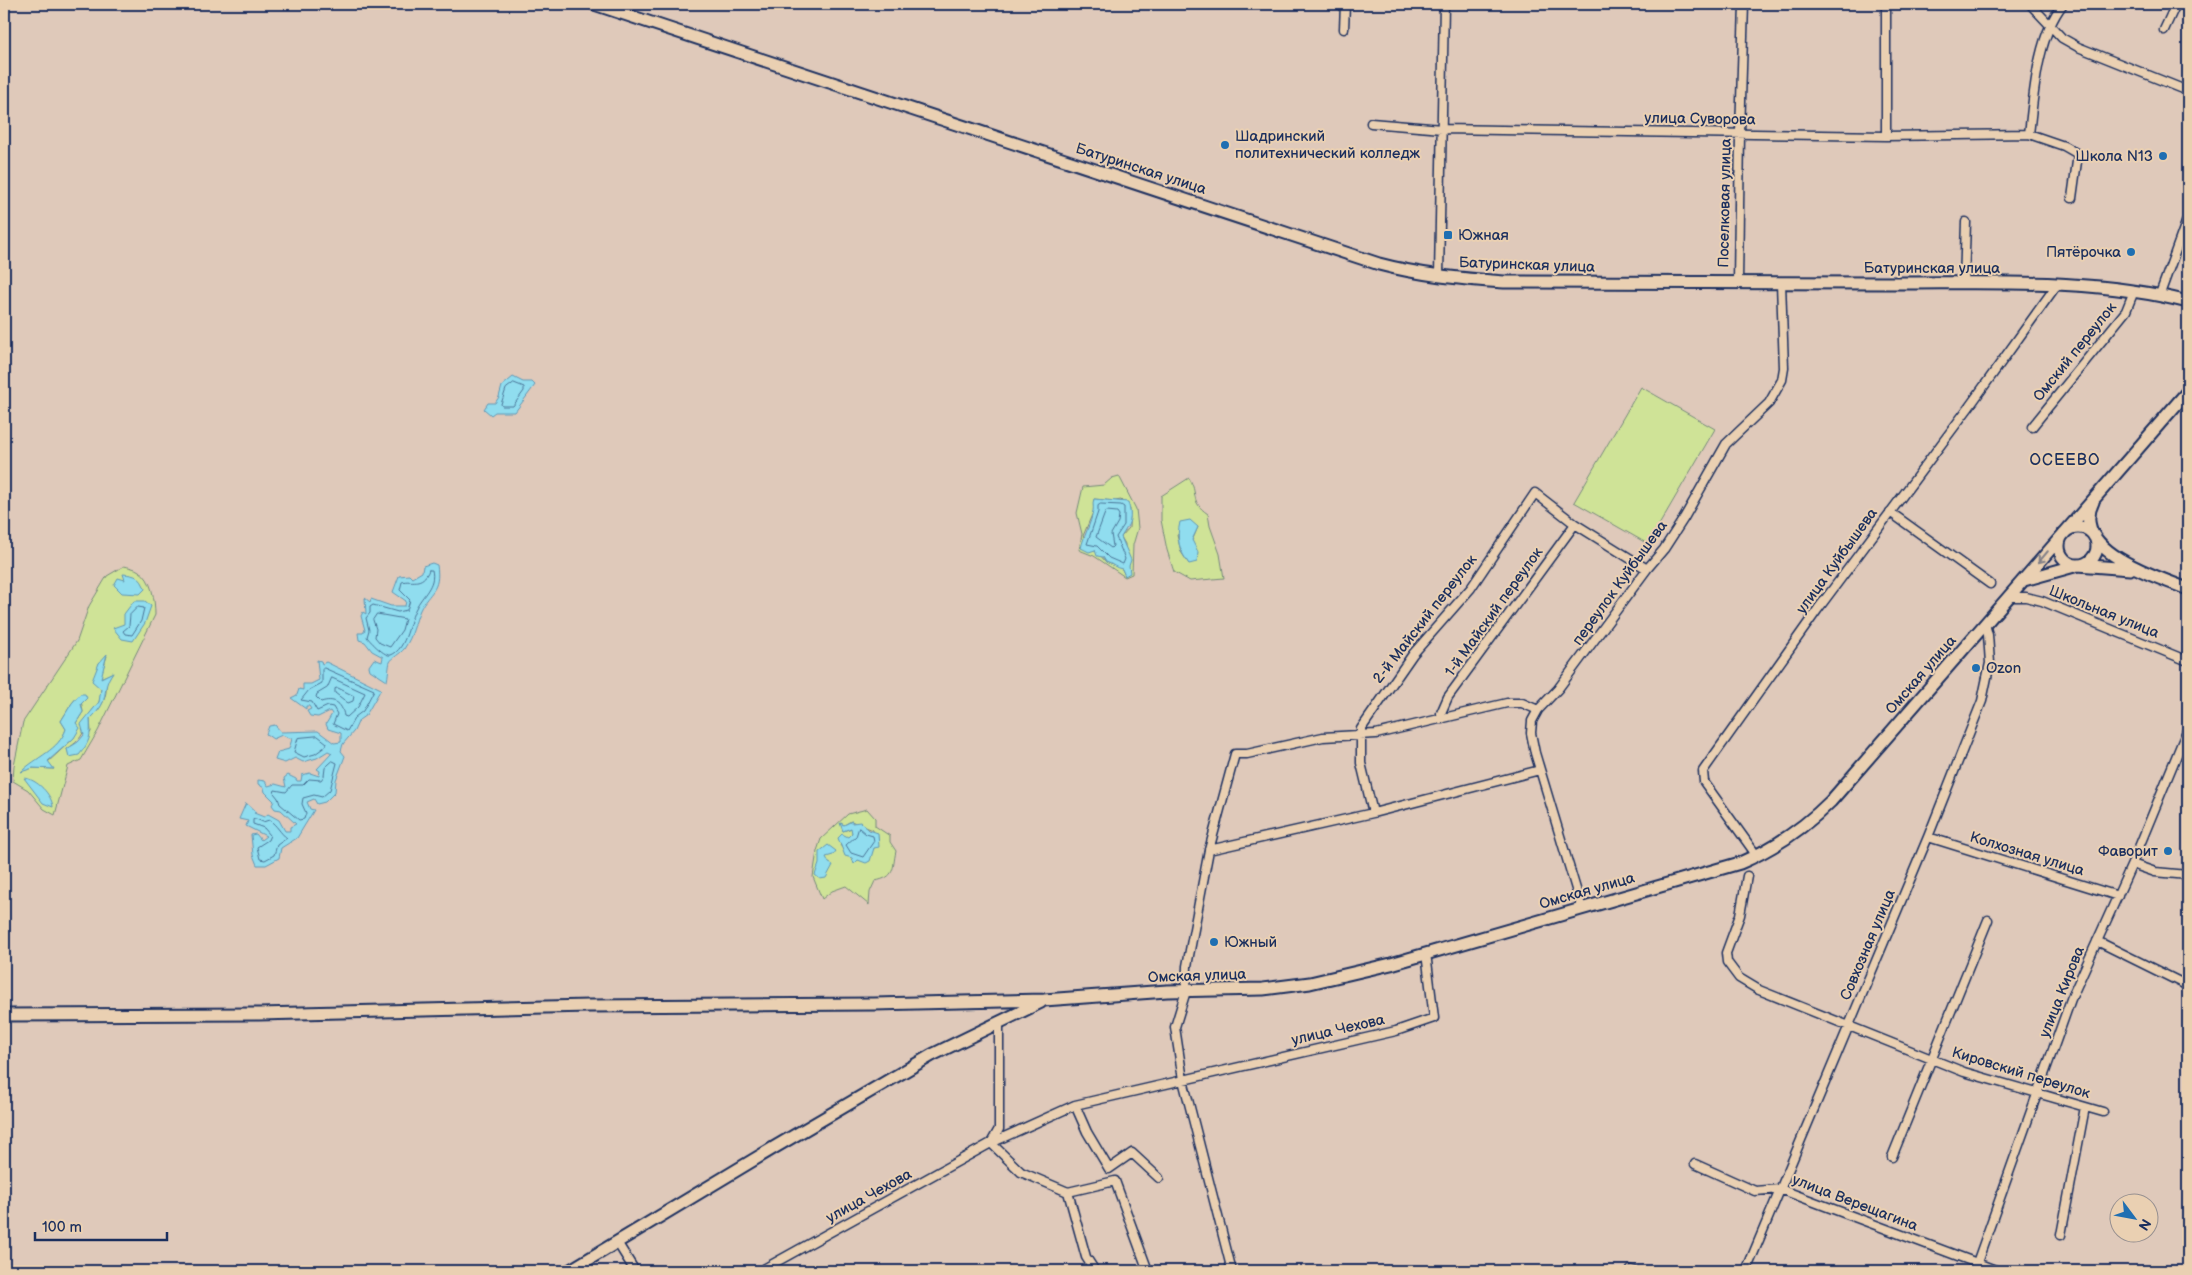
<svg xmlns="http://www.w3.org/2000/svg" width="2192" height="1275" font-family="'Balsamiq Sans',sans-serif">
	<style>
		.green { fill: #cfe397; stroke: #75897a; fill-rule: evenodd }
		.water { fill: #90ddef; stroke: #6197b5 }
		.lines { fill: none; stroke-linecap: round; stroke-linejoin: round }
		.shore { stroke: #4a7598; stroke-width: 1 }
		.street-casing { stroke: #1b2f5e; stroke-width: 11 }
		.secondary-casing { stroke: #1b2f5e; stroke-width: 15 }
		.street { stroke: #ead0b2; stroke-width: 8 }
		.secondary { stroke: #ead0b2; stroke-width: 11 }
		.oneway { stroke: #828088 }
		.poi-dot { fill: #1f6fb2; stroke: #ead0b2; stroke-width: 2 }
		.labels { text-anchor: middle; dominant-baseline: central; stroke-width: 4; stroke-linejoin: round; paint-order: stroke }
		.street-label { font-size: 15px; fill: #1b2f5e; stroke: #ead0b2 }
		.poi-label { font-size: 15px; fill: #1b2f5e; stroke: #ead0b2; text-anchor: start }
		.neighbourhood-label { font-size: 16px; letter-spacing: 1px; fill: #1b2f5e; stroke: #ead0b2 }
	</style>
	<rect width="100%" height="100%" fill="#dfc9ba"/>
	<filter id="ink" filterUnits="userSpaceOnUse"><feTurbulence type="fractalNoise" baseFrequency=".02" numOctaves="2"/><feDisplacementMap in="SourceGraphic" scale="10" xChannelSelector="R" yChannelSelector="G"/><feConvolveMatrix kernelMatrix="1 2 1 2 8 2 1 2 1" color-interpolation-filters="sRGB"/></filter>
	<g filter="url(#ink)">
		<!-- green -->
		<path class="green" d="M1641,387l74,42 -67,115 -74,-42z
			M1119,476l17,33 2,19 -5,17 -1,29 -7,3 -31,-21 -15,-6 3,-16 -5,-21 6,-26 21,-2 8,-7zM1094,499l21,2 6,-1 9,9 -1,19 -8,9 4,7v32l-3,-7 -16,-7 -23,-26 11,-26z
			M1189,478c10,16 0,23 19,36l2,12 10,28 4,24 -34,3 -16,-9 -7,-22 -6,-30v-24zM1198,527l-6,14 -3,23 -8,-12 -4,-17z
			M124,566c4,1 11,2 15,5 13,8 16,29 16,44l-57,116 -17,29 -13,6 -13,49 -11,-6 -16,-19 -15,-9 1,-15 9,-44 54,-81 12,-35 18,-30zM107,656l-7,22 12,-5 -6,9c2,15 -5,27 -16,37l1,13 -21,25 -3,-8c19,-12 16,-20 25,-38 2,-3 6,-6 7,-9 4,-11 1,-28 0,-39zM80,694l3,18 -7,11 -2,15 -26,24 6,7 -21,-1 -11,3c17,-12 38,-23 44,-42l-5,-8 11,-18z
			M867,809l8,9v8l15,10v6l6,9c-4,18 0,26 -21,30l-5,11 -1,13 -23,-19 -14,5 -10,8 -9,-22 4,-26 4,-12 27,-25zM851,821l22,9 1,18 -4,9 -12,3 -13,-8 -5,-7 12,-12v-5l-9,3 -2,-8 3,2z"/>
		<!-- water -->
		<path class="water" d="M513,377l10,5h9l3,3 -20,27h-20l-4,3 -7,-6 4,-6h7l4,-6 3,-11z
			M1094,499l34,3c5,17 2,21 -7,35l10,23 -2,6 1,7 -5,3 -3,-7c-7,-1 -9,-5 -16,-7l-3,-5 -6,-1 -2,-6 -6,2 -8,-4c3,-13 10,-24 12,-37 1,-5 -1,-7 1,-12z
			M1190,520l8,7 -6,13 6,12 -1,10 -8,2c-10,-14 -13,-25 -9,-42z
			M432,563l5,2c4,27 -8,26 -17,45 -6,14 -6,24 -16,39 -3,4 -12,9 -14,13 -1,2 -2,15 -3,19l-17,-11 -1,-4 5,-7 8,3 1,-5 -11,-6 -7,-9 -6,-2 -1,-7h5l2,-3 -4,-14 2,-4 3,2 -1,-16 5,4 1,-3 20,7h14l1,-5 -13,-9 6,-16 10,-1 3,3 10,-6 1,-6z
			M123,574c13,1 18,3 22,15l-5,5 -18,-1 -8,-8 4,-7 7,2z
			M134,601h11l6,5 -6,17 -12,18 -11,-2 -9,-11 11,-4v-10z
			M107,654l-6,24 12,-6c-14,20 0,26 -23,47 1,17 0,23 -11,36l-10,2 -2,-8 11,-7 6,-7 -3,-11 18,-22 2,-13 -9,-8 7,-18z
			M317,660l4,1 1,3 4,-2 55,27 -15,26 -7,5 -5,11 -11,13 -2,7 4,5 -9,24 -1,12 -10,10 -8,2 -3,-5 -7,3 3,7 4,1 -17,28 -16,10 -2,10 -13,7h-9l-4,-10 -2,-20 5,-1 5,6 5,-4 -20,-10 2,-5 -9,-2 7,-16 10,9 -2,1 10,4 4,-3 11,6 6,11h5v-4l6,-3 -15,-14 -6,-1 -3,-4 2,-4 -9,-9 -1,-4 -6,-4v-4l7,1 3,5 7,-2 11,3 -2,-9 4,-3 8,4 1,2h4l1,-6 8,-2 9,3 1,-5 -3,-2 15,-16 -4,-2 -11,7 -14,4 -8,-4 -10,5 -10,-3 3,-8 11,-3 3,-10 -10,-4 -9,4 -7,-5 3,-8 6,-1 6,7 37,-1 16,12 7,-1v-9l-13,-4 -2,-5 6,-10 -2,-3 -12,6 -8,-1 -3,-5 4,-2 -2,-3h-3v3l-15,-11 6,-3 2,-6 4,1v-6h8l8,-4z
			M80,694h5l2,4 -6,6 2,8 -7,11 4,5 -6,10 -26,23 6,8 -21,-1 -12,4c15,-15 38,-22 45,-43l-5,-8 11,-18z
			M24,778c13,1 28,17 29,29l-10,-4z
			M852,821v2l8,-1 9,8 9,3 1,14 -5,1 -4,13 -4,2 -8,-3 -4,4 -2,-6 -7,-2 -7,-18 4,-4 6,3 4,-4 -1,-5 -8,3 -3,-8 4,2z
			M828,845l8,6 -3,4 -7,2 3,6 4,2 -7,13 -6,1 -5,-4 4,-11v-12z"/>
		<g class="lines">
			<!-- shore -->
			<path class="shore" d="M514,383l10,4v4l-11,15h-11l-1,-2 5,-15z
				M1101,504l20,1 3,2v18l-8,12 9,22 -2,5 -14,-6 -12,-12 -10,-2 11,-32v-6z
				M1107,511l10,1 2,3 -1,7 -7,12 2,12 -2,2 -15,-11 9,-24z
				M429,570h3c4,16 -10,25 -16,38 -7,12 -9,41 -25,47 -6,2 -20,-13 -24,-18l2,-7 -3,-12 4,-5v-6l3,-2 25,7 9,-2 3,-10 -10,-10 2,-8c9,-3 20,5 27,-12z
				M138,607l6,1 -3,13 -9,14 -7,-1 -2,-3 6,-5 1,-11z
				M377,614l28,5 -3,11 -12,17 -10,-4 -5,-6 1,-8 -3,-9z
				M324,668l50,22 -11,21 -8,6 -8,14 -14,-7 4,-10 -4,-7 -5,-1 -11,5 -5,-9 -11,-2 8,-10 13,-7v-13z
				M332,678l33,15 -7,14 -11,10 -3,-1c-2,-14 -11,-18 -23,-14l-5,-5 1,-3 10,-6z
				M338,688l16,8 -1,5 -5,2 -13,-10v-4z
				M318,736l9,7 -1,3 -11,8 -11,3 -10,-5 4,-14z
				M333,761l4,2 -7,27 -8,7 -8,-2 -11,3 -1,6 4,9 -2,6 -5,1 -19,-16 -2,-6 -4,-5 1,-3 11,2 6,-7h11l6,-6 12,1 3,-4 1,-8z
				M256,819l7,3 6,-2c8,5 11,13 18,18l-10,7 -3,10 -9,5 -5,-1 -3,-12 11,-7 2,-5 -6,-7 -11,-4v-4z
				M859,828l7,6 7,2 1,5 -11,16 -12,-4 -5,-8 10,-9z"/>
			<defs>
				<path id="street" d="M1886,4v132
					M2030,4l32,34 16,9 110,44
					M2063,4c-26,33 -29,89 -34,130l35,12 14,8 -6,44
					M1344,29l1,-25
					M2164,30l12,-26
					M1371,123l71,6 444,7 143,-2
					M1439,276l5,-272
					M1738,283l2,-150 4,-129
					M1964,283l2,-61
					M2160,294l28,-77
					M2032,427l94,-116 8,-20
					M1890,512l100,72
					M2009,597h17l16,4 146,60
					M1442,719l-1,-6 7,-16 127,-173
					M1373,813l-12,-50v-34l52,-75 58,-66 64,-95 40,31 72,45
					M1928,837l190,59
					M1209,850l164,-37 167,-43
					M1757,856l-53,-74 -1,-11 115,-162 151,-202 87,-121
					M2132,864l23,8 33,3
					M1747,876l-7,39 -14,38 1,9 12,16 20,12 205,82 139,40
					M1582,909l-47,-156 -4,-20 1,-12 6,-11 20,-21 89,-120 17,-20 20,-31 42,-74 43,-41 13,-23 2,-12 -3,-85
					M2097,941l91,45
					M1075,1105l12,27 22,37 23,-16 27,25
					M1892,1157l96,-237
					M1695,1164l60,27 25,-2 218,82
					M1068,1192l18,65 9,14
					M2061,1235l24,-128
					M617,1242l18,29
					M1631,1270l4,1
					M760,1271l231,-128 8,-14v-107
					M1148,1271l-33,-90 -47,11 -47,-20 -30,-29 84,-38 321,-74 38,-13 -8,-65
					M1232,1271l-49,-191 -8,-53 11,-36 1,-25 22,-116 26,-96h12l76,-17 53,-3 131,-31h15l16,7
					M1746,1271l182,-434 54,-136 8,-38 -2,-28 -3,-11
					M1974,1271l97,-272 61,-135 56,-136"/>
				<path id="secondary" d="M594,4l785,260c41,11 83,15 125,18 131,0 263,1 394,1 95,0 198,-5 290,19
					M2093,502c-25,48 64,75 95,87
					M2059 546a19 19 0 1 1 38 0a19 19 0 1 1-38 0Z
					M2024,580l54,-15 52,4
					M4,1015l255,-1 330,-8 285,-2 170,-4 123,-9 96,-2 47,-6 81,-19 349,-101c35,-15 64,-35 91,-62l357,-410
					M569,1271l206,-124 157,-92 109,-53"/>
			</defs>
			<!-- street casing -->
			<use href="#street" class="street-casing"/>
			<!-- secondary casing -->
			<use href="#secondary" class="secondary-casing"/>
			<!-- street -->
			<use href="#street" class="street"/>
			<!-- secondary -->
			<use href="#secondary" class="secondary"/>
		</g>
		<!-- one-way arrows -->
		<defs><path id="oneway-shaft" d="M-6 0H5M1.5-3L5.5 0L1.5 3" fill="none" stroke-width="1.6" stroke-linecap="round" stroke-linejoin="round" transform="scale(1.25)"/></defs>
		<use class="oneway" href="#oneway-shaft" transform="translate(2043 557) rotate(130)"/>
	</g>
	<!-- markers -->
	<g class="poi-dot">
		<circle cx="1225" cy="145" r="5"/>
		<circle cx="2163" cy="156" r="5"/>
		<rect x="1443" y="230" width="10" height="10" rx="2.5"/>
		<circle cx="2131" cy="252" r="5"/>
		<circle cx="1976" cy="668" r="5"/>
		<circle cx="2168" cy="851" r="5"/>
		<circle cx="1214" cy="942" r="5"/>
	</g>
	<g class="labels">
		<!-- street labels -->
		<g class="street-label">
			<text transform="translate(1700 119) rotate(1)">улица Суворова</text>
			<text transform="translate(1141 169) rotate(18)">Батуринская улица</text>
			<text transform="translate(1725 203) rotate(-89)">Поселковая улица</text>
			<text transform="translate(1527 265) rotate(2)">Батуринская улица</text>
			<text x="1932" y="268">Батуринская улица</text>
			<text transform="translate(2075 352) rotate(-51)">Омский переулок</text>
			<text transform="translate(1837 561) rotate(-54)">улица Куйбышева</text>
			<text transform="translate(1620 583) rotate(-54)">переулок Куйбышева</text>
			<text transform="translate(1494 612) rotate(-54)">1-й Майский переулок</text>
			<text transform="translate(2104 612) rotate(22)">Школьная улица</text>
			<text transform="translate(1425 619) rotate(-52)">2-й Майский переулок</text>
			<text transform="translate(1921 675) rotate(-49)">Омская улица</text>
			<text transform="translate(2027 854) rotate(17)">Колхозная улица</text>
			<text transform="translate(1587 891) rotate(-16)">Омская улица</text>
			<text transform="translate(1868 945) rotate(-67)">Совхозная улица</text>
			<text transform="translate(1197 976) rotate(-2)">Омская улица</text>
			<text transform="translate(2062 992) rotate(-68)">улица Кирова</text>
			<text transform="translate(1338 1030) rotate(-13)">улица Чехова</text>
			<text transform="translate(2021 1073) rotate(17)">Кировский переулок</text>
			<text transform="translate(869 1196) rotate(-29)">улица Чехова</text>
			<text transform="translate(1855 1203) rotate(21)">улица Верещагина</text>
		</g>
		<!-- poi labels -->
		<g class="poi-label">
			<text x="1235" y="136">Шадринский<tspan x="1235" dy="17">политехнический колледж</tspan></text>
			<text x="2153" y="156" text-anchor="end">Школа N13</text>
			<text x="1458" y="235">Южная</text>
			<text x="2121" y="252" text-anchor="end">Пятёрочка</text>
			<text x="1986" y="668">Ozon</text>
			<text x="2158" y="851" text-anchor="end">Фаворит</text>
			<text x="1224" y="942">Южный</text>
		</g>
		<!-- neighbourhood labels -->
		<g class="neighbourhood-label">
			<text x="2065" y="460">ОСЕЕВО</text>
		</g>
	</g>
	<!-- margin -->
	<rect width="2192" height="1275" fill="none" stroke="#ead0b2" stroke-width="20"/>
	<rect x="10" y="10" width="2172" height="1255" fill="none" stroke="#1b2f5e" stroke-width="2" filter="url(#ink)"/>
	<!-- north arrow -->
	<g transform="translate(2134 1218) rotate(122)"><circle r="24" fill="#ead0b2" stroke="#979090"/>
	<path d="M0-4L9 19L0 12L-9 19Z" fill="#1f6fb2"/>
	<text y="-8" font-size="14" font-weight="bold" text-anchor="middle" fill="#1b2f5e">N</text>
	</g>
	<!-- scale -->
	<path d="M35 1232v8h132v-8" fill="none" stroke="#1b2f5e" stroke-width="2.5"/>
	<text x="42" y="1232" font-size="15" fill="#1b2f5e" stroke="#ead0b2" stroke-width="4" paint-order="stroke">100 m</text>
</svg>
